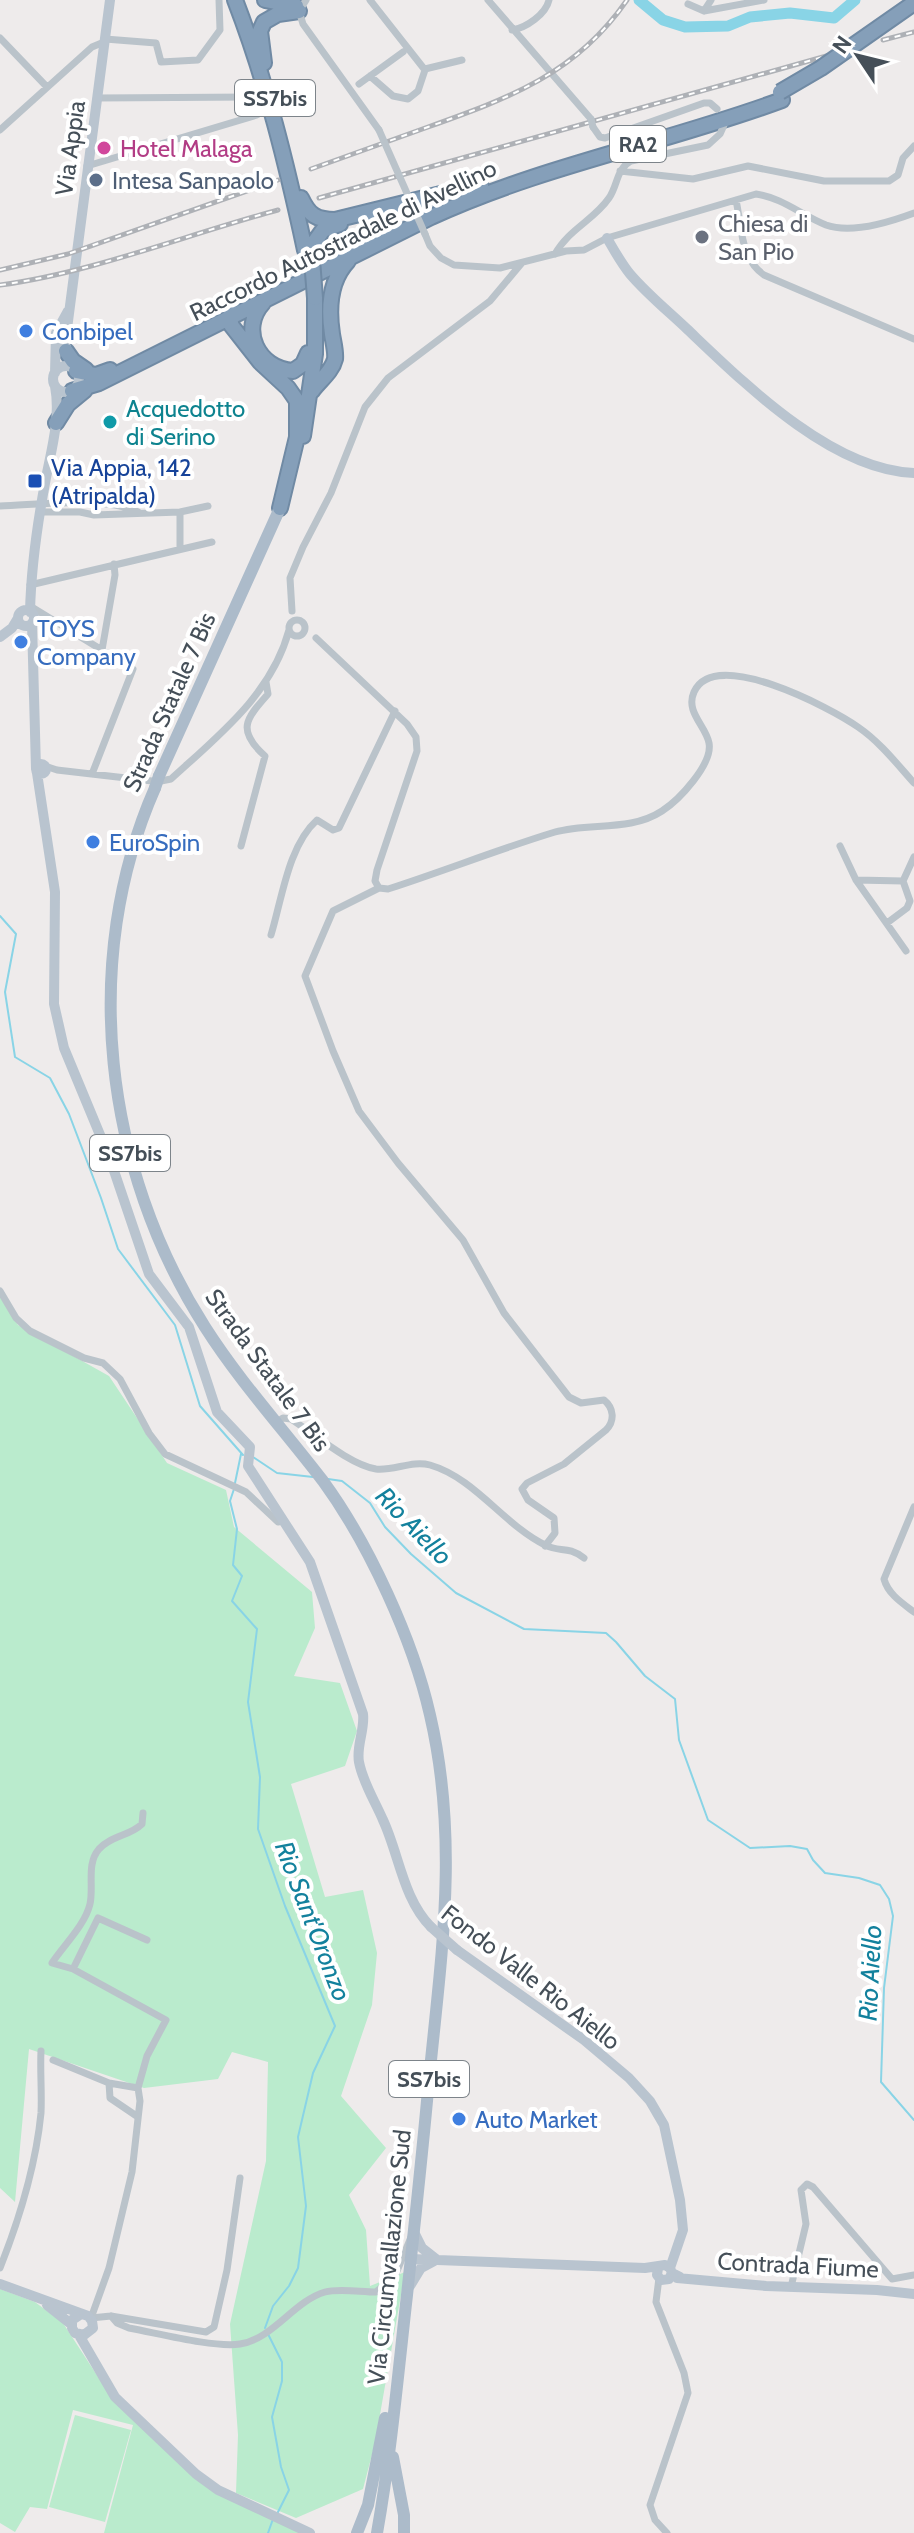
<svg xmlns="http://www.w3.org/2000/svg" width="914" height="2533" font-family="Cabin,sans-serif">
	<style>
		.green { fill: #baebcd }
		.lines { fill: none; stroke-linecap: round; stroke-linejoin: round }
		.stream { stroke: #89d4e6; stroke-width: 2 }
		.river { stroke: #89d4e6; stroke-width: 11 }
		.highway-casing { stroke: #708aa4; stroke-width: 18 }
		.street { stroke: #bac3ca; stroke-width: 7 }
		.secondary { stroke: #b9c4cf; stroke-width: 10 }
		.primary { stroke: #acbbca; stroke-width: 12 }
		.highway { stroke: #859fb9; stroke-width: 14 }
		.rail-casing { stroke: #aeb1b6; stroke-width: 5 }
		.rail { stroke: #fff; stroke-width: 2; stroke-dasharray: 6; stroke-linecap: butt }
		.highway-bridge-casing { stroke: #708aa4; stroke-width: 18; stroke-linecap: butt }
		.street-bridge { stroke: #bac3ca; stroke-width: 7 }
		.secondary-bridge { stroke: #b9c4cf; stroke-width: 10 }
		.primary-bridge { stroke: #acbbca; stroke-width: 12 }
		.highway-bridge { stroke: #859fb9; stroke-width: 14 }
		.hotel-dot { fill: #d1479c; stroke: #fff; stroke-width: 3 }
		.service-dot { fill: #5c6f8a; stroke: #fff; stroke-width: 3 }
		.worship-dot { fill: #6b7280; stroke: #fff; stroke-width: 3 }
		.shop-dot { fill: #3f7fe0; stroke: #fff; stroke-width: 3 }
		.culture-dot { fill: #0f9aa8; stroke: #fff; stroke-width: 3 }
		.transit-dot { fill: #1a4fb4; stroke: #fff; stroke-width: 3 }
		.labels { text-anchor: middle; dominant-baseline: central; stroke-width: 8; stroke-linejoin: round; paint-order: stroke }
		.shield { fill: #fff; stroke: #7d848a; stroke-width: 2 }
		.shield-label { font-size: 22px; font-weight: bold; fill: #454f58 }
		.street-label { font-size: 24px; fill: #454f58; stroke: #fff }
		.hotel-label { font-size: 24px; fill: #b23c85; stroke: #fff; text-anchor: start }
		.service-label { font-size: 24px; fill: #4e5e75; stroke: #fff; text-anchor: start }
		.worship-label { font-size: 24px; fill: #5b616d; stroke: #fff; text-anchor: start }
		.shop-label { font-size: 24px; fill: #366cbe; stroke: #fff; text-anchor: start }
		.culture-label { font-size: 24px; fill: #0d838f; stroke: #fff; text-anchor: start }
		.transit-label { font-size: 24px; fill: #164399; stroke: #fff; text-anchor: start }
		.water-label { font-size: 26px; font-style: italic; fill: #13819d; stroke: #fff }
	</style>
	<rect width="100%" height="100%" fill="#eeebeb"/>
	<!-- green -->
	<path class="green" d="M0,1297l18,28 91,51 58,87 59,27 8,37 78,65 3,36 -21,48 46,7 17,48 -12,35 -54,18 34,113 38,-7 14,63 -5,52 -31,91 45,52 -37,47 17,35 4,56 35,-14 -30,171 -12,46 -67,29 -60,-25 2,-58 -8,-111 36,-163 2,-99 -36,-10 -14,27 -74,9 -115,-39 -14,153 -15,-14z
		M0,2289l35,13 28,21 39,60 106,105 94,45h-198l29,-108 -60,-15 -26,99 -17,-2 -15,25 -15,-9z
		M75,2415l56,15 -26,92 -56,-15z"/>
	<g class="lines">
		<!-- stream -->
		<path class="stream" d="M0,916l16,18 -11,58 10,65 35,21 19,36 32,84 17,51 57,76 25,81 43,49
			M253,1457l24,16 36,4
			M328,1479l14,2 28,22 15,24 26,27 45,39 68,36 82,4 10,9 29,34 30,23 4,41 29,80 42,28 40,-2 17,3 6,11 12,13 34,5 21,7 9,14 4,17 -9,72 -3,94 33,38
			M235,1483l6,-29
			M234,1489l-4,12 7,28 -4,36 9,11 -10,25 25,28 -9,73 12,75 -2,52 27,77 50,120 -22,47 -15,64 8,69 -8,62 -9,18 -16,20 -8,22
			M268,2334l14,28v19l-10,36 9,50 8,23 -12,24
			M268,2533l5,-14"/>
		<!-- river -->
		<path class="river" d="M639,0l24,20 22,7 43,-1 22,-9 40,-4 44,5 21,-18"/>
		<defs>
			<path id="highway" d="M235,0c31,80 52,166 70,250
				M265,0l31,6
				M264,63l-4,-32 4,-9 14,-8 21,-3
				M301,198c8,17 15,22 34,22l126,-31 20,-3
				M371,216l15,-3 4,3v9l-8,8
				M311,247l12,-17 17,-6
				M263,303c-24,26 -5,66 30,68l10,-7 5,-11
				M231,312v13l29,37 28,26 9,13v36l-17,71
				M66,351l7,10 13,9
				M76,371l20,4 14,-5
				M72,391l27,-8 332,-166c113,-52 235,-74 351,-117
				M312,391c7,-10 20,-19 23,-32 1,-7 -2,-18 -3,-25 -4,-26 -3,-53 16,-73
				M56,423l12,-19 17,-14
				M303,436l12,-82v-56"/>
		</defs>
		<!-- highway casing -->
		<use href="#highway" class="highway-casing"/>
		<!-- street -->
		<path class="street" d="M306,0l-7,11 4,13 76,106
			M370,0l55,70 -7,21 -10,8 -15,-3 -23,-20
			M488,0l103,119
			M688,4l16,7 60,-11
			M704,11l7,-11
			M512,30c14,-2 34,-16 37,-30
			M0,38l47,49
			M105,39l51,4 5,19 37,-2 22,-30 -1,-30
			M425,69l37,-9
			M359,84l44,-32
			M97,98l155,-1
			M593,127l7,10 5,1 99,-35h6l7,6
			M0,130l92,-83 12,-5
			M87,166l170,-51
			M620,171l73,8 55,-13 76,15h65l9,-6 5,-17 11,-12
			M736,200c6,28 4,58 28,75l150,64
			M425,234l5,12 11,12 13,7 46,3 66,-17 18,-1 23,-12 149,-44c27,4 45,21 70,31 25,9 64,-3 88,-12
			M555,254c14,-25 39,-34 54,-56 9,-13 7,-29 22,-37l77,-16 12,-11 4,-9
			M0,506c37,-1 106,-10 138,6
			M40,512h40l14,3 86,-3 28,-6
			M180,512v36
			M30,585l182,-43
			M30,606l103,63 -41,105
			M292,611l-2,-33 13,-31 28,-54 34,-86 23,-29 102,-77 31,-37
			M289 628a8 8 0 1 1 16 0a8 8 0 1 1-16 0Z
			M316,638l91,86 9,13 1,14 -40,119 -2,11 4,7 9,1c56,-18 111,-40 167,-57 35,-10 75,0 107,-21 17,-11 51,-47 47,-68 -3,-17 -24,-31 -15,-51 20,-46 137,16 164,35 22,15 39,37 56,56
			M102,650l13,-75 -1,-11
			M45,766l12,4 95,11
			M161,781l10,-2c47,-43 101,-85 118,-149
			M241,846l24,-90c-29,-26 -19,-37 3,-62l-2,-12
			M840,846l16,34 50,71
			M856,880l47,1
			M379,888l-46,23 -28,65 28,75 26,60 39,52 65,77 41,73 65,84 12,6 23,-3c10,8 11,21 2,30l-42,34 -37,19 -5,6 6,11 26,18 1,15 -10,13
			M887,923l20,-15 3,-7 -7,-20 11,-24
			M271,935c11,-36 17,-89 46,-115l16,10 6,-2 56,-117
			M0,1291l16,27 14,13 54,27 19,5 17,16 29,54 16,21 81,38 32,30 4,-1
			M275,1423l8,-5 8,1c22,14 59,46 85,50 18,2 36,-9 54,-4 45,13 74,60 115,80 15,8 22,0 39,13
			M914,1507l-30,72c4,15 18,24 30,33
			M147,1940l-49,-22 -25,51 93,51 -19,36 -9,32 2,13 -8,71 -23,96 -18,50 20,-2 95,16 8,-5 13,-57 13,-92
			M73,1969l-21,-6c12,-18 33,-38 38,-59 4,-18 -4,-40 9,-55 13,-14 31,-13 43,-25l1,-11
			M53,2060l56,23 29,5
			M109,2083l1,15 28,19
			M0,2268c19,-48 36,-104 41,-155 1,-21 -1,-42 0,-62
			M659,2278l-3,24 28,71 4,20 -38,112 5,15 12,13
			M791,2287l15,-63 -5,-34 6,-6 6,3 79,92 22,-4
			M111,2316l6,7 12,5c28,5 85,20 111,16 33,-5 54,-43 85,-52 14,-4 36,0 51,0l19,-16 16,-39"/>
		<!-- secondary -->
		<path class="secondary" d="M607,238c7,12 14,25 23,36 17,20 38,37 57,55 57,54 144,141 227,144
			M68,355l-3,-11 45,-344
			M53 379a13 13 0 1 1 26 0a13 13 0 1 1-26 0Z
			M55,373l1,-40 12,-22
			M18 618a8 8 0 1 1 16 0a8 8 0 1 1-16 0Z
			M30,612c1,-43 7,-86 15,-129 6,-32 16,-65 10,-97
			M32,623l4,146
			M0,637l12,-9 6,-10
			M36 769a5 5 0 1 1 10 0a5 5 0 1 1-10 0Z
			M37,773l18,119 -1,112 10,44 46,111 39,115 40,53 28,85 33,35 -2,19 62,96 53,152c2,16 -7,32 -4,48 4,21 16,39 24,58 16,34 20,79 48,107
			M457,1950l127,90 45,38 21,23 14,24 16,75 3,30 -13,38
			M414,2232l8,16 14,11
			M411,2259l234,9 20,-3 5,3 2,5 8,4
			M658,2268l-1,7 4,5 8,-1 3,-6
			M677,2278l89,8 111,4 37,4
			M0,2284l88,32 4,5 1,7 -9,7 -9,-2 -3,-5v-8l9,-6
			M410,2286l11,-18 13,-7
			M47,2305l24,19
			M79,2335l36,62 81,77 22,16 92,43"/>
		<!-- primary -->
		<path class="primary" d="M159,776l121,-268
			M155,788c-76,173 -51,381 50,539 35,55 79,103 118,154 46,63 90,159 107,234 31,133 9,253 -3,386 -6,65 -13,129 -20,194 -9,79 -16,159 -30,238
			M393,2457l11,58v18
			M357,2533l11,-28 17,-87"/>
		<!-- highway -->
		<use href="#highway" class="highway"/>
		<defs>
			<path id="rail" d="M883,40l31,-8
				M311,169c39,-14 78,-28 117,-42 81,-29 148,-53 199,-127
				M319,198l511,-143
				M0,270l68,-16 210,-74
				M0,285c91,-12 188,-51 278,-75"/>
		</defs>
		<!-- rail casing -->
		<use href="#rail" class="rail-casing"/>
		<!-- rail -->
		<use href="#rail" class="rail"/>
		<defs>
			<path id="highway-bridge" d="M780,92l41,-24 93,-65
				M311,247l4,51"/>
		</defs>
		<!-- highway-bridge casing -->
		<use href="#highway-bridge" class="highway-bridge-casing"/>
		<!-- street-bridge -->
		<path class="street-bridge" d="M591,119l2,8
			M379,130l46,104"/>
		<!-- secondary-bridge -->
		<path class="secondary-bridge" d="M431,1927l26,23"/>
		<!-- primary-bridge -->
		<path class="primary-bridge" d="M155,788l4,-12"/>
		<!-- highway-bridge -->
		<use href="#highway-bridge" class="highway-bridge"/>
	</g>
	<!-- markers -->
	<circle class="hotel-dot" cx="104" cy="148" r="8"/>
	<circle class="service-dot" cx="96" cy="180" r="8"/>
	<circle class="worship-dot" cx="702" cy="237" r="8"/>
	<g class="shop-dot">
		<circle cx="26" cy="331" r="8"/>
		<circle cx="21" cy="642" r="8"/>
		<circle cx="93" cy="842" r="8"/>
		<circle cx="459" cy="2119" r="8"/>
	</g>
	<circle class="culture-dot" cx="110" cy="422" r="8"/>
	<rect class="transit-dot" x="27" y="473" width="16" height="16" rx="4"/>
	<g class="labels">
		<!-- shield labels -->
		<g class="shield">
			<rect x="235" y="80" width="80" height="36" rx="6"/>
			<rect x="610" y="126" width="56" height="36" rx="6"/>
			<rect x="90" y="1135" width="80" height="36" rx="6"/>
			<rect x="389" y="2061" width="80" height="36" rx="6"/>
		</g>
		<g class="shield-label">
			<text x="275" y="98">SS7bis</text>
			<text x="638" y="144">RA2</text>
			<text x="130" y="1153">SS7bis</text>
			<text x="429" y="2079">SS7bis</text>
		</g>
		<!-- street labels -->
		<g class="street-label">
			<text transform="translate(70 148) rotate(-82)">Via Appia</text>
			<text transform="translate(343 240) rotate(-26)">Raccordo Autostradale di Avellino</text>
			<text transform="translate(169 702) rotate(-66)">Strada Statale 7 Bis</text>
			<text transform="translate(268 1370) rotate(54)">Strada Statale 7 Bis</text>
			<text transform="translate(531 1977) rotate(38)">Fondo Valle Rio Aiello</text>
			<text transform="translate(389 2257) rotate(-84)">Via Circumvallazione Sud</text>
			<text transform="translate(798 2265) rotate(3)">Contrada Fiume</text>
		</g>
		<!-- hotel labels -->
		<g class="hotel-label">
			<text x="120" y="148">Hotel Malaga</text>
		</g>
		<!-- service labels -->
		<g class="service-label">
			<text x="112" y="180">Intesa Sanpaolo</text>
		</g>
		<!-- worship labels -->
		<g class="worship-label">
			<text x="718" y="223">Chiesa di<tspan x="718" dy="28">San Pio</tspan></text>
		</g>
		<!-- shop labels -->
		<g class="shop-label">
			<text x="42" y="331">Conbipel</text>
			<text x="37" y="628">TOYS<tspan x="37" dy="28">Company</tspan></text>
			<text x="109" y="842">EuroSpin</text>
			<text x="475" y="2119">Auto Market</text>
		</g>
		<!-- culture labels -->
		<g class="culture-label">
			<text x="126" y="408">Acquedotto<tspan x="126" dy="28">di Serino</tspan></text>
		</g>
		<!-- transit labels -->
		<g class="transit-label">
			<text x="51" y="467">Via Appia, 142<tspan x="51" dy="28">(Atripalda)</tspan></text>
		</g>
		<!-- water labels -->
		<g class="water-label">
			<text transform="translate(414 1526) rotate(46)">Rio Aiello</text>
			<text transform="translate(313 1921) rotate(69)">Rio Sant'Oronzo</text>
			<text transform="translate(870 1973) rotate(-87)">Rio Aiello</text>
		</g>
	</g>
	<!-- north arrow -->
	<g transform="translate(858 56) rotate(305)" stroke="#ffffff" stroke-width="6" paint-order="stroke">
	<path d="M0-6L14 30L0 20L-14 30Z" fill="#454f58"/>
	<text y="-12" font-size="22" font-weight="bold" text-anchor="middle" fill="#454f58">N</text>
	</g>
</svg>
